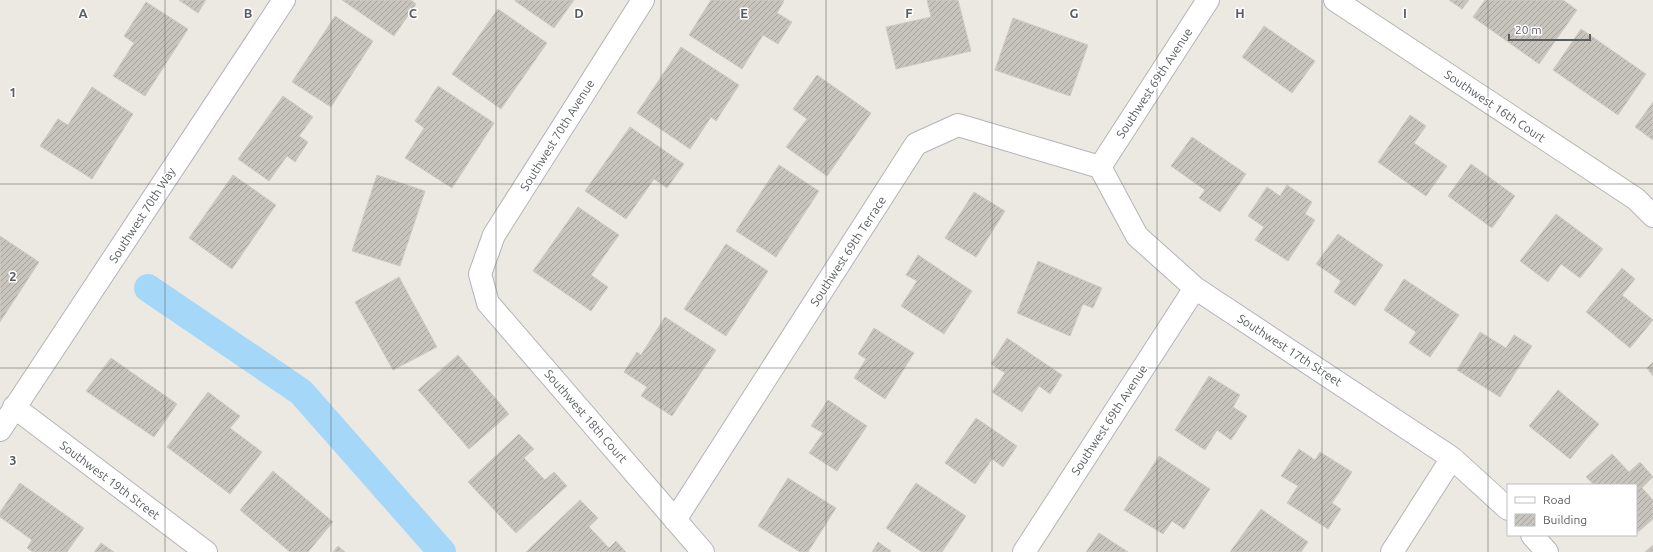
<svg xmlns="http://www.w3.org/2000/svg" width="1653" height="552" font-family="Ubuntu,sans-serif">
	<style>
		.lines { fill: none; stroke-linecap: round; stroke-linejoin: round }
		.canal { stroke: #a5d7f9; stroke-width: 28 }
		.building { fill: url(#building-hatch); stroke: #d0cbc1 }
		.minor-casing { stroke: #b2b4b8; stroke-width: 24 }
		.minor { stroke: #fff; stroke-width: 22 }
		.grid { fill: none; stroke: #5a5e61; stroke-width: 1; stroke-opacity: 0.55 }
		.labels { text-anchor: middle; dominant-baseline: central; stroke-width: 3; stroke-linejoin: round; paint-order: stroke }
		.street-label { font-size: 12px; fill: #5a5e61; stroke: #fff }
		.grid-label { font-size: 13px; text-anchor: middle; font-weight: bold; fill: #5a5e61; stroke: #fff; stroke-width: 3; stroke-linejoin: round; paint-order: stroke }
	</style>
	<defs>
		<pattern id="building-hatch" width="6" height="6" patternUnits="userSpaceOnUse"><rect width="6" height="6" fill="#c7c4be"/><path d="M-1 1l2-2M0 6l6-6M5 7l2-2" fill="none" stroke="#a5a29e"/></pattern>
	</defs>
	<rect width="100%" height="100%" fill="#ece9e2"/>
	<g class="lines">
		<!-- canal -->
		<path class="canal" d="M148,288l153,104 141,160"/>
	</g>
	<!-- building -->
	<path class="building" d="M179,0h27l-8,13z
		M342,0h69l5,4 -22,32z
		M516,0h58l-20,28 -39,-27z
		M711,0h72l1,1 -7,12 15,9 -14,22 -15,-9 -21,34 -53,-34z
		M927,0h31l13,51 -75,18 -10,-42 45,-10z
		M1449,0h20l-7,9z
		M1485,0h78l14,10 -38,54 -66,-47z
		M146,2l42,27 -43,67 -32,-20 21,-33 -10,-7z
		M498,9l49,34 -46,66 -49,-35z
		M335,16l38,25 -42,66 -39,-25z
		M1013,18l75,27 -18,51 -75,-26z
		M1264,26l51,35 -23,32 -50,-36z
		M1581,29l65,45 -28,41 -65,-45z
		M681,47l58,38 -23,36 -5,-4 -21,32 -53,-36z
		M817,75l54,38 -44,63 -41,-29 21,-28 -14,-10z
		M438,86l56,37 -42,65 -47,-30 19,-30 -9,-7z
		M92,87l41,27 -41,65 -52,-33 18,-27 10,6z
		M283,96l30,21 -14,19 9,6 -13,20 -8,-6 -18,25 -31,-22z
		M1653,102v38l-18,-13z
		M1410,115l16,11 -12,17 33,23 -21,30 -48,-34z
		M630,127l54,37 -17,24 -13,-9 -28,40 -41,-28z
		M1192,137l54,37 -26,38 -21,-14 6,-8 -34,-24z
		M1471,164l44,32 -23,32 -44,-32z
		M779,165l40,26 -43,66 -40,-26z
		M233,175l43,30 -44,64 -43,-31z
		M377,175l48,16 -25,75 -48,-15z
		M1287,185l25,17 -7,12 10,6 -27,41 -33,-21 9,-13 -16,-11 19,-29 13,9z
		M974,192l31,19 -29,46 -31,-19z
		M578,207l41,28 -28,40 17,12 -17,24 -58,-40z
		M1556,214l47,35 -23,29 -19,-14 -13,18 -28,-21z
		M1338,234l45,31 -28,41 -21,-14 7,-11 -25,-17z
		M0,236l39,26 -39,60z
		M726,244l42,27 -42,65 -42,-27z
		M918,255l54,36 -28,43 -43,-28 16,-25 -11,-6z
		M1038,261l64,27 -9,20 -10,-4 -13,32 -53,-23z
		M1622,268l13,11 -13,16 31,25 -23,28 -44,-36z
		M399,277l38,70 -44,23 -38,-68z
		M1404,279l55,36 -29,42 -21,-14 7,-11 -32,-22z
		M665,317l51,33 -44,66 -31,-20 6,-9 -23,-15 13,-20 4,3z
		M874,328l40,25 -29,46 -31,-21 12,-19 -8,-5z
		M1480,332l26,16 8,-13 18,11 -32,51 -43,-27z
		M1007,338l55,37 -12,19 -11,-8 -17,26 -30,-20 13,-19 -14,-9z
		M458,355l51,59 -40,35 -51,-59z
		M111,358l66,46 -23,33 -68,-46z
		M1653,362v14l-6,-8z
		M1209,376l31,19 -7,12 14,9 -16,24 -14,-10 -12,20 -30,-20z
		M1558,390l41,34 -29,35 -41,-33z
		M208,392l32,24 -10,12 32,24 -32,42 -63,-47z
		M828,400l39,26 -30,45 -28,-18 14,-20 -12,-7z
		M976,418l41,28 -14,21 -11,-8 -17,25 -30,-21z
		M519,434l15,15 -10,9 21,22 9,-8 13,14 -51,47 -48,-51z
		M1299,449l16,11 5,-8 32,20 -20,31 9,6 -13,20 -41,-26 11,-17 -17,-10z
		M1612,454l17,18 11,-10 13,15 -11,11 11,12v19l-16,14 -1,-1v-47h-42l-8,-8z
		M1159,456l51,33 -26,40 -12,-8 -9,13 -39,-24z
		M273,471l60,51 -25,30h-18l-50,-42z
		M788,478l48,30 -28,44h-8l-42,-26z
		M20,483l64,45 -17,24h-34l-6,-4 5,-8 -32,-23v-5z
		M916,483l50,33 -24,36h-20l-36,-24z
		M580,500l18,18 -9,9 20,21 7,-7 10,11h-100z
		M1261,509l47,33 -7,10h-71z
		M1099,533l29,19h-42z
		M878,542l13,9 -1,1h-18z
		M101,543l13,9h-20z
		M1653,545v7h-8z
		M338,546l7,6h-12z"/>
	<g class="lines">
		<defs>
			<path id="minor" d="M643,0l-149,235 -14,39 8,29 215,249
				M1335,0l301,199 17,17
				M1100,167l37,69 58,52 257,170 56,51
				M1100,167l108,-167
				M14,407l192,145
				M0,430l284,-430
				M675,520l241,-376 42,-19 142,42
				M1532,535l15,17
				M1024,552l171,-264
				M1392,552l60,-94"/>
		</defs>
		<!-- minor casing -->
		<use href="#minor" class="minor-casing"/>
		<!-- minor -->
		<use href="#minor" class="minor"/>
	</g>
	<!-- grid -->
	<path class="grid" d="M165,0v552M331,0v552M496,0v552M661,0v552M826,0v552M992,0v552M1157,0v552M1322,0v552M1488,0v552M0,184h1653M0,368h1653"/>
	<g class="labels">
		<!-- street labels -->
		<g class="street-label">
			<text transform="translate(1154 83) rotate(-57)">Southwest 69th Avenue</text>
			<text transform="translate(1495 106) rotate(34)">Southwest 16th Court</text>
			<text transform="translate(557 135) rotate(-58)">Southwest 70th Avenue</text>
			<text transform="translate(142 215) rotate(-57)">Southwest 70th Way</text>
			<text transform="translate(848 251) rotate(-57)">Southwest 69th Terrace</text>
			<text transform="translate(1290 350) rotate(33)">Southwest 17th Street</text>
			<text transform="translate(586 416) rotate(49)">Southwest 18th Court</text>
			<text transform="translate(1109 420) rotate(-57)">Southwest 69th Avenue</text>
			<text transform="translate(110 480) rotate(37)">Southwest 19th Street</text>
		</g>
	</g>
	<g class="grid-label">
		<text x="83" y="18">A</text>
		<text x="248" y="18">B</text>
		<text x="413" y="18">C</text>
		<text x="579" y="18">D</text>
		<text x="744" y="18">E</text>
		<text x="909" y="18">F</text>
		<text x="1074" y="18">G</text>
		<text x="1240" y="18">H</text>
		<text x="1405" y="18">I</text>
		<text x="13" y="97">1</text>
		<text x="13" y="281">2</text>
		<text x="13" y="465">3</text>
	</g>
	<!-- legend -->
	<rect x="1507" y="484" width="130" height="52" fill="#ffffff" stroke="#bdbfc0"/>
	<rect x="1515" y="497" width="20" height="6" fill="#ffffff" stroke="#bdbfc0"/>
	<text x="1543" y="504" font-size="12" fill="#5a5e61">Road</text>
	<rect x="1515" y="514" width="20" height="12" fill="url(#building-hatch)" stroke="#bdbfc0"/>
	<text x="1543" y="524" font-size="12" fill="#5a5e61">Building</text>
	<!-- scale -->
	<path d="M1509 34v6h81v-6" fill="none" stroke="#5a5e61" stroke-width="2"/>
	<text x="1515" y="34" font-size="12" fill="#5a5e61" stroke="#ffffff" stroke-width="3" paint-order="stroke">20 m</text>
</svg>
